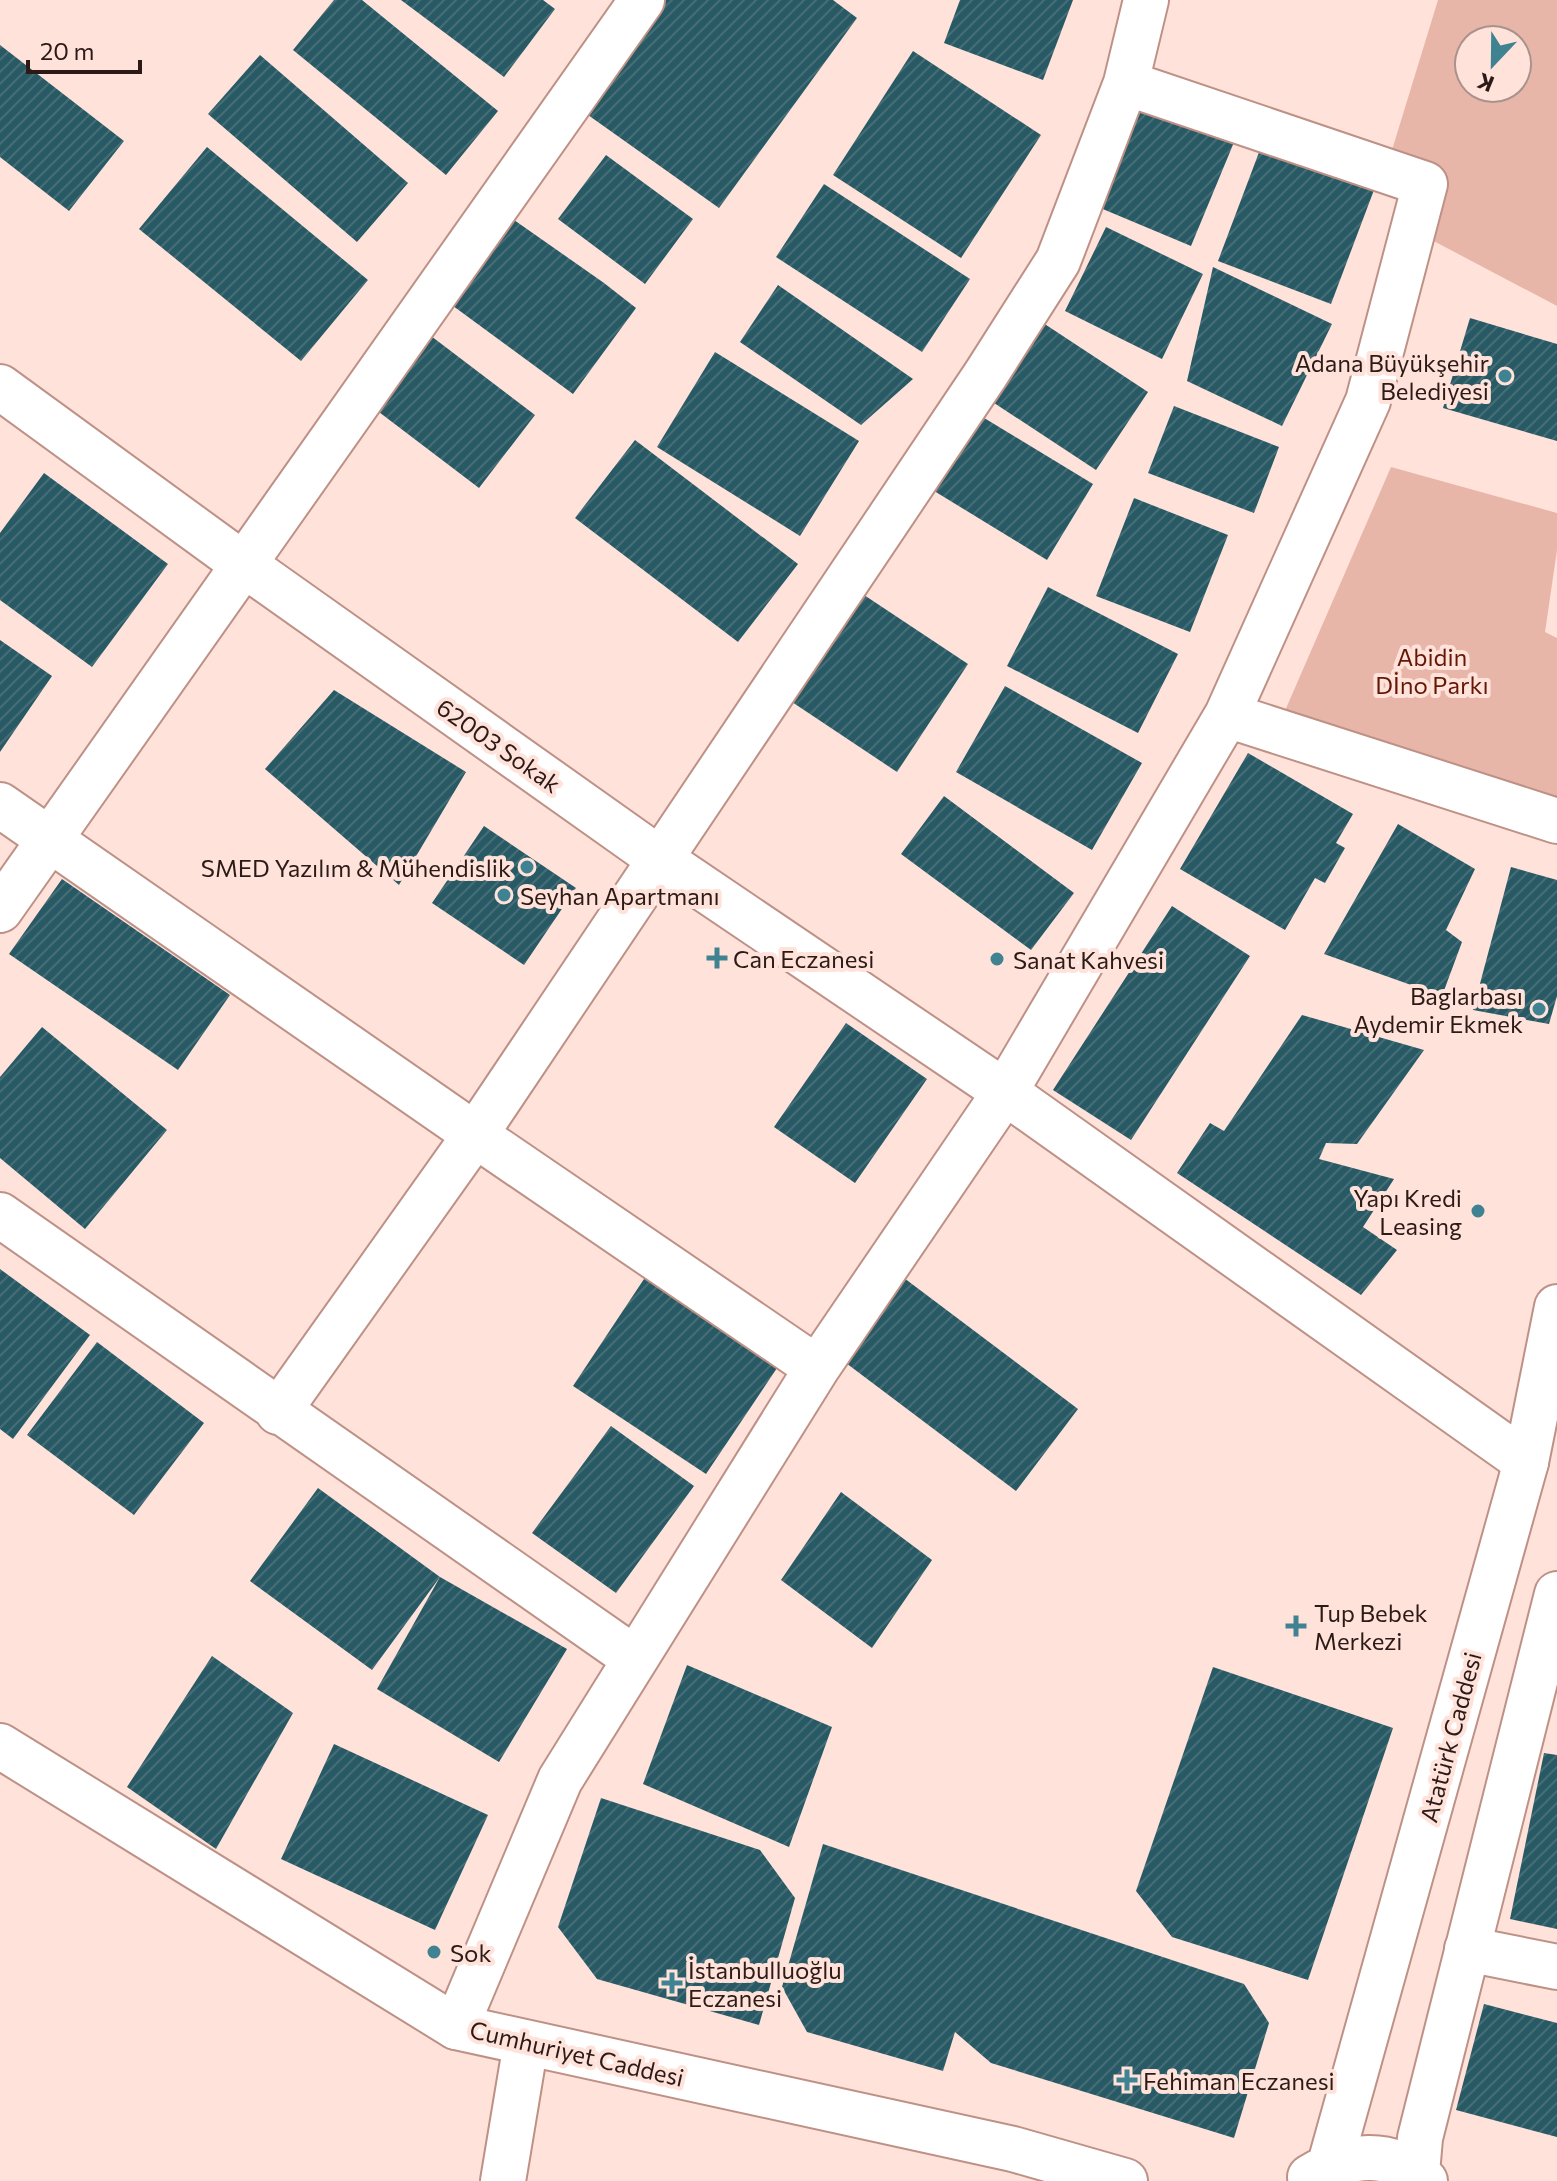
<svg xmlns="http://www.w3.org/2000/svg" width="1557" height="2181" font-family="Commissioner,sans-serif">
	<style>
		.green { fill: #e8b6a9; fill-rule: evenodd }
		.building { fill: url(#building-hatch) }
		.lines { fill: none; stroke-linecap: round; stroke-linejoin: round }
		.minor-casing { stroke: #be9186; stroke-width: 48 }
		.major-casing { stroke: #be9186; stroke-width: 48 }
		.minor { stroke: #fff; stroke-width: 44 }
		.major { stroke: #fff; stroke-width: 44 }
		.poi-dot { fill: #3f8292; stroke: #ffe2da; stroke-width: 3 }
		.labels { text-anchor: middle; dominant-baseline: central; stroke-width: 8; stroke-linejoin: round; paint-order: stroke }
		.poi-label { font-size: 24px; fill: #2b1a16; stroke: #ffe2da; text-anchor: start }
		.park-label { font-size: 24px; fill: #641704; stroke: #ffe2da }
		.street-label { font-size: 24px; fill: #2b1a16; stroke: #ffe2da }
	</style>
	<defs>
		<pattern id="building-hatch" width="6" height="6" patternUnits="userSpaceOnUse" patternTransform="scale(2)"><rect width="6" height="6" fill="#285a65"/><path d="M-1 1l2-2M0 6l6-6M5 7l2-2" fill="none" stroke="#466d76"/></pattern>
	</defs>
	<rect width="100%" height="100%" fill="#ffe2da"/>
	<!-- green -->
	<path class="green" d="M1438,0h119v306l-150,-79 -15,-77zM1469,40h48v48h-48z
		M1391,467l166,46v37l-12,82 12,6v207l-283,-109z"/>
	<!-- building -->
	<path class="building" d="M334,0h28l136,111 -52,64 -153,-125z
		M401,0h142l12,9 -51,68z
		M665,0h168l24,18 -138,190 -138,-98z
		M960,0h113l-30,80 -99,-37z
		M0,45l124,96 -55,70 -69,-54z
		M913,51l128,84 -80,123 -128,-83z
		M260,55l148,128 -51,59 -149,-128z
		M1131,91l106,44 -46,111 -105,-44z
		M207,147l161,133 -67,81 -162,-132z
		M1261,147l113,43 -43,114 -113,-43z
		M606,155l87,64 -48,65 -87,-65z
		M824,184l146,95 -48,73 -146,-95z
		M507,215l97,68 32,25 -63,86 -128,-94z
		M1106,227l97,47 -41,85 -97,-48z
		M1213,267l119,57 -50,102 -95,-45z
		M778,285l135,94 -52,46 -121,-83z
		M1034,317l114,75 -52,78 -114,-75z
		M1470,318l87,26v97l-114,-33z
		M431,336l104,79 -56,73 -104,-79z
		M715,352l144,89 -59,95 -143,-89z
		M1174,406l105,41 -25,66 -106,-40z
		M971,410l122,74 -46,76 -121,-74z
		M635,440l163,124 -60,78 -163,-124z
		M44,473l124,91 -76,103 -92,-67v-67z
		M1134,498l94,37 -38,97 -94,-36z
		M1048,587l130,67 -40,79 -131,-67z
		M855,589l113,75 -71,108 -114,-76z
		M0,640l52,36 -52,76z
		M1005,686l137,77 -50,87 -136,-78z
		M334,690l132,82 -67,113 -134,-116z
		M1248,753l105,61 -17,29 9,5 -20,35 -10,-5 -30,52 -105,-61z
		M944,796l130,97 -43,57 -130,-96z
		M1398,824l77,45 -29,61 16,12 -20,54 -118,-42z
		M484,826l92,62 -52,77 -92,-62z
		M1511,867l46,13v116l-8,28 -76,-14z
		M62,879l168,116 -52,75 -169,-116z
		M1172,906l78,50 -119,184 -78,-50z
		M1302,1015l122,35 -67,94 -31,-1 -7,16 75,20 -31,48 34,23 -36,45 -184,-122 33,-50 14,8z
		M846,1023l81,56 -72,104 -81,-56z
		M42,1027l125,103 -82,99 -85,-71v-81z
		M0,1269l90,66 -77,104 -13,-10z
		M646,1276l133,89 -73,109 -133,-88z
		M904,1278l174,131 -62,82 -174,-131z
		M97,1342l107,81 -70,92 -107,-80z
		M611,1426l83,60 -78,107 -84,-60z
		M318,1488l122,89 127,72 -68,113 -122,-73 63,-112 -68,93 -122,-89z
		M841,1492l91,68 -60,88 -91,-68z
		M212,1656l81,57 -77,136 -89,-62z
		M687,1665l145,62 -43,120 -146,-63z
		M1213,1667l180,61 -85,252 -136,-43 -36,-46z
		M334,1744l154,71 -53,115 -154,-71z
		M1544,1753l13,2v174l-47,-10z
		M601,1798l159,52 35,48 -36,127 -162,-46 -39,-52z
		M823,1844l421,140 25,39 -35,115 -243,-75 -36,-31 -12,39 -136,-39 -25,-45z
		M1484,2004l73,19v114l-101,-27z"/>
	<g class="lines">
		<defs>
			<path id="minor" d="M0,387l225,164 419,297 361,244 521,370
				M1227,715l330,106
				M0,805l493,342 324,221
				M0,910l642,-910
				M0,1215l634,443
				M278,1412l197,-277 511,-761 72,-113 68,-178 20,-83
				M1467,1949l90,18
				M456,2027l104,-247 257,-412 188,-276 222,-377 141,-314 57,-217 -299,-101
				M503,2181l23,-138"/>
			<path id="major" d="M0,1746l456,281 557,122 112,32
				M1330,2164l196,-702 31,-155
				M1417,2173l3,-35 137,-544
				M1310,2177c38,-23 80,-29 115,4"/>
		</defs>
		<!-- minor casing -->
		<use href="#minor" class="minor-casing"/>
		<!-- major casing -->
		<use href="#major" class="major-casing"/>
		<!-- minor -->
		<use href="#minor" class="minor"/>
		<!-- major -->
		<use href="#major" class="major"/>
	</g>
	<!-- markers -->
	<g class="poi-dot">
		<circle cx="1505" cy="376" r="8"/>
		<circle cx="527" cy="867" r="8"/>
		<circle cx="504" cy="895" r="8"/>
		<path d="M713 946h8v8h8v8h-8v8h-8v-8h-8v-8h8z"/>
		<circle cx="997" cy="959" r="8"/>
		<circle cx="1539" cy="1009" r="8"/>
		<circle cx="1478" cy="1211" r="8"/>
		<path d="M1292 1614h8v8h8v8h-8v8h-8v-8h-8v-8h8z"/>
		<circle cx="434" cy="1952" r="8"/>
		<path d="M668 1971h8v8h8v8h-8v8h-8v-8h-8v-8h8z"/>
		<path d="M1123 2068h8v8h8v8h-8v8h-8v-8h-8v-8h8z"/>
	</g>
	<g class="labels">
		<!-- poi labels -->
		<g class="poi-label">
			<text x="1489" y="362" text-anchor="end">Adana Büyükşehir<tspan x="1489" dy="28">Belediyesi</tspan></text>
			<text x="511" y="867" text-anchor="end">SMED Yazılım &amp; Mühendislik</text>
			<text x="520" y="895">Seyhan Apartmanı</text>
			<text x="733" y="958">Can Eczanesi</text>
			<text x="1013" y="959">Sanat Kahvesi</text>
			<text x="1523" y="995" text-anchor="end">Baglarbası<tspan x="1523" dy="28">Aydemir Ekmek</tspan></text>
			<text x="1462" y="1197" text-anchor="end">Yapı Kredi<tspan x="1462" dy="28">Leasing</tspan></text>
			<text x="1314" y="1612">Tup Bebek<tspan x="1314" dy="28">Merkezi</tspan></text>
			<text x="450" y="1952">Sok</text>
			<text x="688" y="1969">İstanbulluoğlu<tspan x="688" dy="28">Eczanesi</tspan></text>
			<text x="1143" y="2080">Fehiman Eczanesi</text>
		</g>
		<!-- park labels -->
		<g class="park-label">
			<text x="1432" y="656">Abidin<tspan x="1432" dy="28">Dİno Parkı</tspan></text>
		</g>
		<!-- street labels -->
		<g class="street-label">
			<text transform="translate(499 745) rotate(35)">62003 Sokak</text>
			<text transform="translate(1450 1737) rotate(-75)">Atatürk Caddesi</text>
			<text transform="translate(577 2053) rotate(13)">Cumhuriyet Caddesi</text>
		</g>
	</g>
	<!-- north arrow -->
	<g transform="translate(1493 64) rotate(202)"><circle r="38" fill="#ffe2da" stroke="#aa928c" stroke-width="2"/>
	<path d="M0-6L14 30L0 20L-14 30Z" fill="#3f8292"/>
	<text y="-12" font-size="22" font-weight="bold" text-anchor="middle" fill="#2b1a16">K</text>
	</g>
	<!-- scale -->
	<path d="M28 60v12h112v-12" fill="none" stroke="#2b1a16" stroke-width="4"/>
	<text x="40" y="60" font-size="24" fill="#2b1a16" stroke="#ffe2da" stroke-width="6" paint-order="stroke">20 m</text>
</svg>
